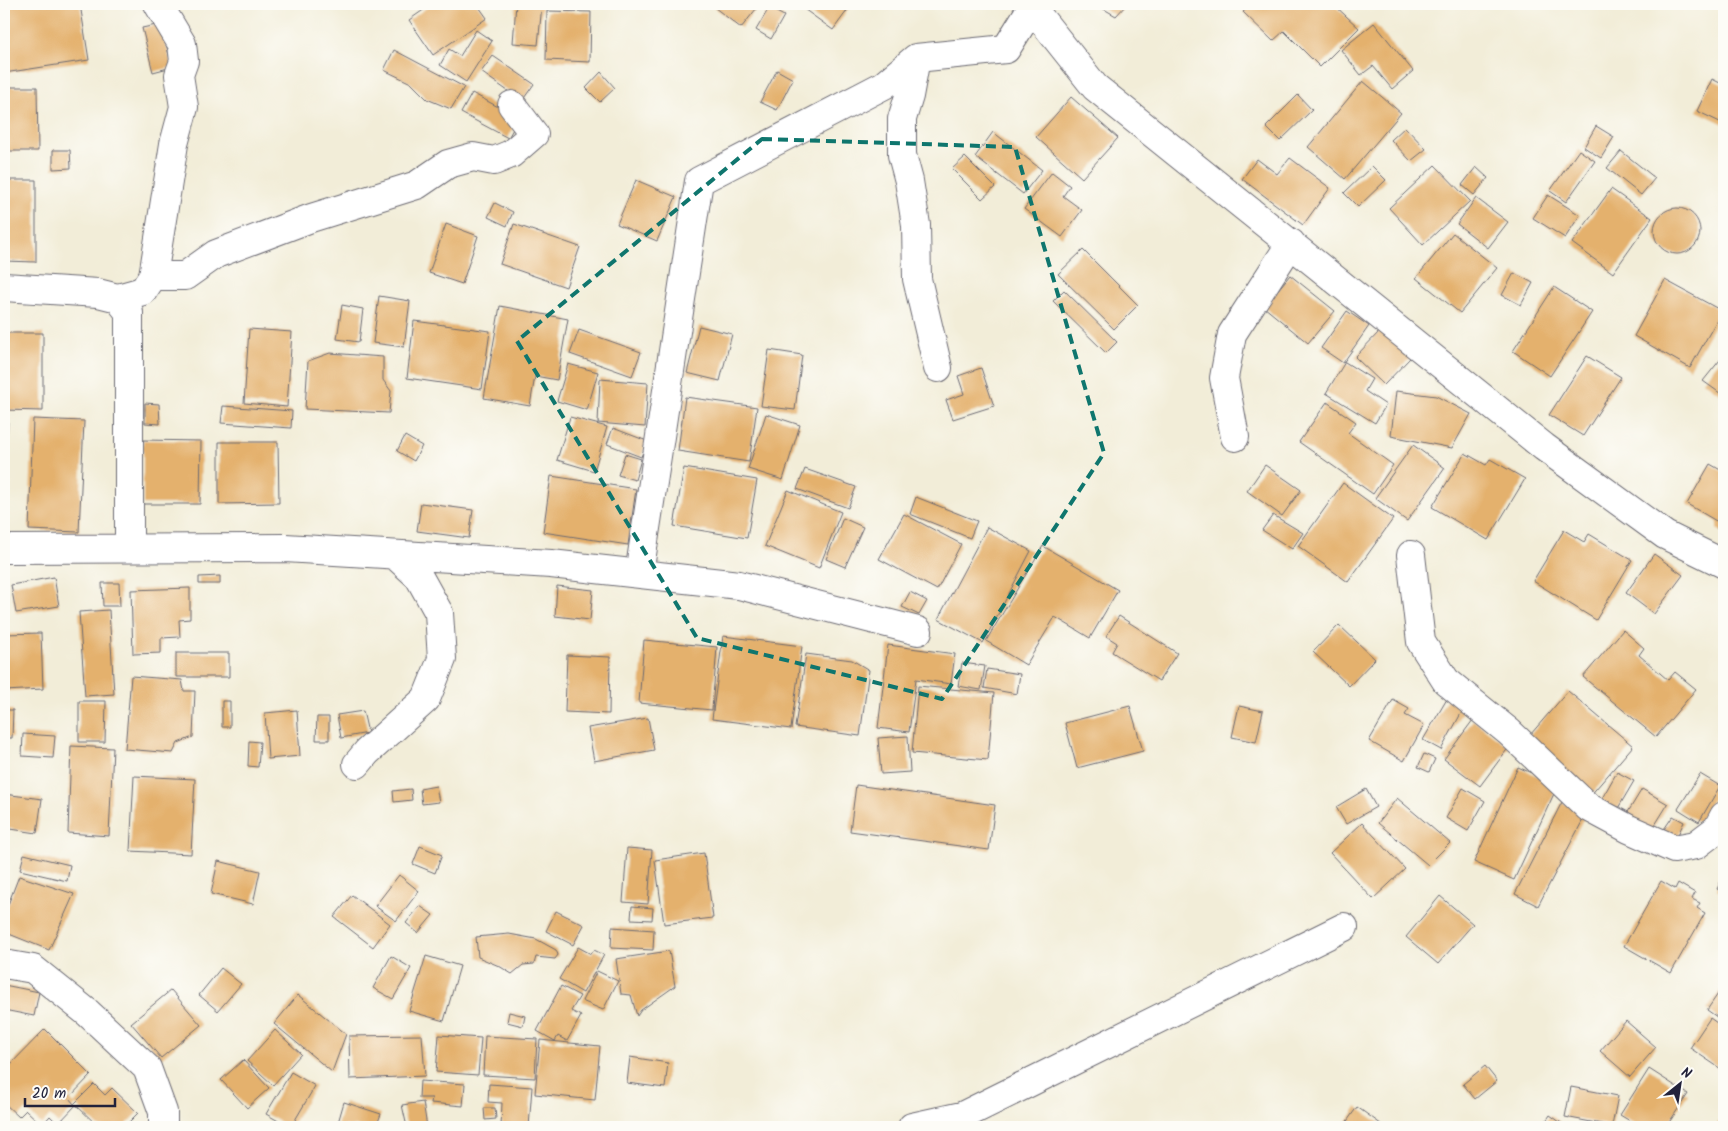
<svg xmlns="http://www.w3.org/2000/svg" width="1728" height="1131" font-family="Kalam,sans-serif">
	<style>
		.building { fill: #e4b16d }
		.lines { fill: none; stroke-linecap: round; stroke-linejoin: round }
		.minor-casing { stroke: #6b6972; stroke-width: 30 }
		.minor { stroke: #fff; stroke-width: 28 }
		.marked { fill: none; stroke: #0f766e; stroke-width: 4; stroke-dasharray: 10 6; stroke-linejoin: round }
	</style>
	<rect width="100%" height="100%" fill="#fdfcf7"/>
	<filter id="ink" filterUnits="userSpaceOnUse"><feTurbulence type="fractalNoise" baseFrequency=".02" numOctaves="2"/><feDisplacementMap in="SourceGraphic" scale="10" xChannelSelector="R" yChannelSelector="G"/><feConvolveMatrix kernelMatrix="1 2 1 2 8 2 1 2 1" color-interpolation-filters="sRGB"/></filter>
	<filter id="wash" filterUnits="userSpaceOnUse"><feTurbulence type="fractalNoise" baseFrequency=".0096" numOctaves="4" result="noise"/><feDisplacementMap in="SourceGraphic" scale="20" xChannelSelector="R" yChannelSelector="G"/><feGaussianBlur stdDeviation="1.12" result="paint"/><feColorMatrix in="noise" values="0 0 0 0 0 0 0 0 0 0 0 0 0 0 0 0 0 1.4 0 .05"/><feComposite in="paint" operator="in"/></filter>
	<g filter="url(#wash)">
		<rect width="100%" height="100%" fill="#f2edd8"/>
		<g id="blocks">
			<!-- building -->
			<path class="building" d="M4,4h76l9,56 -85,13z
				M432,4h45l10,14 -54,37 -24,-35z
				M516,4l26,1 -4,40 -25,-2z
				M710,4h50l-19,24z
				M797,4h55l-19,26z
				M1095,4h32l-11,12z
				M1252,4h81l26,24 -39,39 -36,-36 -11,10 -30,-29z
				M769,8l15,8 -13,23 -15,-9z
				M547,11l44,1 -1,50 -44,-2z
				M1374,23l39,48 -21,18 -19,-23 -12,9 -20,-25z
				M161,24l11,43 -19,5 -11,-44z
				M476,30l16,11 -26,41 -26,-17 9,-16 11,7z
				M394,50l70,37 -13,22 -24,-10 -16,-16 -27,-13z
				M493,56l41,28 -12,17 -41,-29z
				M777,70l16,9 -16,31 -17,-8z
				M601,72l14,16 -15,14 -14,-14z
				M1712,79l12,6v39l-27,-13z
				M1363,81l38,32 -56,66 -37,-32z
				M4,87h33l1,64h-34z
				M472,93l47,25 -11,20 -47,-25z
				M1298,95l14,15 -32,31 -14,-14z
				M1071,97l47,41 -36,40 -46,-41z
				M1596,126l18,11 -13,21 -17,-11z
				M1405,127l21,22 -15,12 -20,-21z
				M993,132l49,38 -19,24 -48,-37z
				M53,150h17l1,18 -18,1z
				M1579,150l16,11 -29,41 -16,-11z
				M1621,151l34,27 -14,17 -34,-27z
				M965,157l30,30 -13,12 -30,-30z
				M1290,158l40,30 -27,37 -61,-46 15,-20 20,15z
				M1435,165l35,36 -47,44 -34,-37z
				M1372,166l14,14 -28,27 -14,-14z
				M1476,167l12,11 -14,17 -12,-10z
				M1052,172l18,14 -7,10 19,14 -20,27 -38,-28z
				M4,180h32v82l-32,-1z
				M636,180l40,17 -19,44 -40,-17z
				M1611,189l41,29 -39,55 -41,-30z
				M1548,195l32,20 -15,23 -32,-20z
				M1476,198l32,24 -20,26 -31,-24z
				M495,203l18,9 -6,14 -19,-9z
				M1654 231a23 23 0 1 1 46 0a23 23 0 1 1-46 0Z
				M446,224l32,12 -16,48 -33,-11z
				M514,224l66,23 -14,40 -66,-23z
				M1453,233l44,35 -37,45 -44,-35z
				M1083,250l55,55 -24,24 -56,-55z
				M1514,273l19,10 -12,22 -19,-10z
				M1290,275l45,36 -27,32 -44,-36z
				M1665,280l57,31 -32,57 -56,-32z
				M1554,287l38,25 -42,64 -37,-25z
				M1064,290l53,52 -11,11 -53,-52z
				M379,296l31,5 -6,46 -31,-4z
				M342,305l21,4 -4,33 -22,-3z
				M500,306l68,13 -11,61 -22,-4 -5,30 -46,-8z
				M1347,311l22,15 -26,37 -22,-15z
				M414,321l76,10 -8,58 -75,-11z
				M699,326l33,8 -12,47 -33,-8z
				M249,329l43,3 -5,75 -43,-4z
				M579,330l62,22 -9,24 -62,-22z
				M1381,330l29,28 -26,27 -29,-28z
				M4,333h39v78l-39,-1z
				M769,350l33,5 -7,55 -34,-4z
				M330,353l53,4v23l8,11 -2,22 -84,-4 3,-48z
				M1724,355v41l-21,-15z
				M1587,356l34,21 -38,59 -34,-21z
				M1345,362l27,17 -7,12 21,14 -11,18 -49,-30z
				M568,364l30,8 -11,38 -30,-9z
				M981,368l13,38 -41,13 -7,-19 18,-6 -6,-18z
				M600,379l48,4 -3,44 -47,-4z
				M1396,391l40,5 35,18 -19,34 -61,-12z
				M685,397l72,10 -8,55 -71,-11z
				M1327,402l29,20 -8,11 45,32 -20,29 -74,-52z
				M145,403l14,1 1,20 -15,-1z
				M223,406l69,5 -1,17 -70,-5z
				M766,414l34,11 -17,55 -35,-11z
				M4,416l4,1 -3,102h-1z
				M570,417l37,10 -13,44 -37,-11z
				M33,419l51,2 -5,111 -50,-2z
				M613,428l34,13 -6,16 -34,-13z
				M405,436l17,10 -8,15 -17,-10z
				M143,440l58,1 -1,63h-57z
				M219,442h59l1,61 -60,1z
				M1413,445l32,23 -38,53 -32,-23z
				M1465,453l21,12 4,-6 35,20 -37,61 -56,-33z
				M625,454l16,5 -6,21 -17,-5z
				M1710,464l14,8v61l-7,-4 1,-7 -31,-18z
				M1265,465l36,25 -19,26 -35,-25z
				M684,468l73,12 -10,58 -73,-12z
				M805,469l51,18 -8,21 -51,-19z
				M551,476l85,13 -8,56 -85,-13z
				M1343,483l50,36 -45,63 -50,-36z
				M788,490l53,22 -22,56 -54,-22z
				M916,497l61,24 -7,17 -60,-24z
				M421,503l52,7 -4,28 -52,-7z
				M904,514l57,30 -24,46 -58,-31z
				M1273,515l30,18 -11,16 -30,-19z
				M843,518l20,9 -18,40 -19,-8z
				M987,527l44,24 -48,92 -45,-24z
				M1564,530l20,12 5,-8 43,26 -36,60 -63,-39z
				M1043,546l75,44 -28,48 -35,-21 -29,48 -40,-24z
				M1654,554l29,21 -29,39 -28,-21z
				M220,576v8h-21v-7z
				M54,577l5,29 -43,7 -5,-28z
				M102,583h17l1,23h-17z
				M557,586l36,4 -3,30 -35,-4z
				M190,588v31l-11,1 1,17 -19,1v15l-28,1 -2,-64z
				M910,592l17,9 -8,14 -17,-8z
				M109,610l5,84 -29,2 -6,-84z
				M1119,616l58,37 -18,28 -47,-29 5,-9 -11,-7z
				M1339,625l36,34 -26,27 -36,-34z
				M1623,630l21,18 -5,7 29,25 7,-8 21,17 -40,48 -73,-60z
				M41,633l2,56 -39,2v-57z
				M723,636l79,10 -11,83 -79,-10z
				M644,640l73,7 -5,63 -73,-7z
				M888,645l67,9 -4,30 -35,-5 -7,53 -31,-4z
				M176,653h53v24h-53z
				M806,654l46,6 17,10 -9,66 -65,-9z
				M567,655l43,2 -1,57 -44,-2z
				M962,663l23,3 -4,24 -23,-4z
				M987,669l33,5 -3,20 -33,-6z
				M131,676l51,4 2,11h11l-2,46 -15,6 -5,10 -48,-4z
				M918,686l76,7 -6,67 -76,-7z
				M1568,691l65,55 -44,51 -65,-55z
				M1447,699l17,9 -23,42 -18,-10z
				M1393,700l16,9 -4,6 19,10 -20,36 -35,-20z
				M79,701h27l-1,41h-26z
				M222,701h8v26h-8z
				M1130,706l13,45 -66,17 -12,-45z
				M1239,706l24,5 -7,31 -24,-5z
				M4,710h9l-1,28h-8z
				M297,710l3,46 -32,3 -3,-46z
				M363,711l5,22 -27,5 -4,-23z
				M317,717h12v23h-13z
				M648,718l6,32 -60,11 -6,-33z
				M1473,720l36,27 -29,39 -36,-27z
				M23,734l32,2 -2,22 -31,-2z
				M908,736l2,36 -29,2 -3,-36z
				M249,741l11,1 -2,25 -10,-1z
				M71,746l42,2 -4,88 -41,-3z
				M1424,754l11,5 -6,13 -11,-5z
				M1518,767l40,18 -44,95 -40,-18z
				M1617,772l17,9 -17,29 -16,-10z
				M1700,774l20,12 -21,36 -21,-13z
				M134,776l61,3 -4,75 -61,-3z
				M856,785l139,20 -6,45 -139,-19z
				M436,786l3,16 -17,2 -2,-15z
				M1463,788l22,13 -17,30 -22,-13z
				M411,789l1,11 -18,2 -1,-11z
				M1366,789l10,18 -30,17 -10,-17z
				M1642,789l26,15 -18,29 -25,-16z
				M4,794l38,5 -5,34 -33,-5z
				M1397,798l53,45 -22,22 -50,-42z
				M1562,802l24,12 -48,92 -23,-12z
				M1673,816l11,6 -9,19 -15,-6z
				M1362,823l43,46 -32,30 -43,-46z
				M420,846l22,9 -7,18 -22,-9z
				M627,848l25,2 -4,54 -25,-2z
				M704,853l9,65 -49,6 -9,-64z
				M24,854l46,11 -3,16 -47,-11z
				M218,861l42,10 -7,33 -42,-10z
				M399,875l20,16 -23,30 -21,-15z
				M1724,875v18l-7,-4z
				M19,876l55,18 -25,56 -45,-18v-17z
				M1661,881l14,8 3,-6 17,10 -3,6 8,4 -3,5 8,5 -34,60 -47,-27z
				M352,895l38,29 -17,23 -39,-30z
				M1440,896l33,28 -35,40 -32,-27z
				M420,906l13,9 -15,18 -12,-10z
				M632,906l21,2 -1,12 -21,-1z
				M556,911l28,14 -11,20 -27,-14z
				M612,927l42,3 -1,20 -42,-2z
				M509,934l27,5 20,11 2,5 -3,4 -19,-2 -2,7 -11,1 -11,9 -13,-8 -21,-9 -2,-20z
				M578,947l13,7 3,-4 10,5 -21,38 -24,-14z
				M669,951l6,35 -34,24 -4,6 -6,-21 -10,-1 -5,-35z
				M391,956l20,12 -18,31 -20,-11z
				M426,956l34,10 -16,55 -35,-10z
				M221,968l20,16 -23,27 -19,-16z
				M597,971l21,10 -15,29 -21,-9z
				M4,985l35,7 -5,24 -30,-6z
				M1724,985v37l-17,-12z
				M561,986l19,10 -9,15 10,5 -14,25 -9,-5 -3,5 -18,-10z
				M171,990l30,35 -40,33 -30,-35z
				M298,995l48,39 -14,38 -58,-48z
				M509,1012l16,4 -2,10 -16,-4z
				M1710,1018l14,10v43l-34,-23z
				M1626,1021l30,26 -26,30 -30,-26z
				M45,1029l46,46 -22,23 5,6 20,-20 11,11 7,-7 26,25 -14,14h-25l-23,-22 -18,19 -8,-8 -8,9 -16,-15 -7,7 -15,-14v-32z
				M275,1030l26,24 -28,31 -26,-24z
				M422,1035l3,41 -75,3 -1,-43z
				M439,1035l42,3 -3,37 -42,-3z
				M485,1036l52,3 -2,39 -52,-3z
				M540,1040l60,6 -5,54 -60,-6z
				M630,1057l38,6 -3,25 -38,-5z
				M243,1060l26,28 -22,20 -26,-28z
				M1485,1066l12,15 -22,18 -12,-15z
				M1649,1069l39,25 -22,33h-26l-20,-12z
				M291,1072l24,14 -24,41h-2l-23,-13z
				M420,1081l45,3 -2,22 -32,-3 1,-5h-13z
				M489,1084l43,3 -3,40h-28l1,-24 -14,-1z
				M1571,1087l47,9 -6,30 -47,-9z
				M344,1102l37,12 -5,13 -39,-1z
				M423,1102l4,25h-20l-5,-22z
				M1357,1107l28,20h-42z
				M484,1108h11l1,11 -11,1z
				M1724,1113v14h-8z
				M1550,1115l17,12h-25z
				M1472,1120l11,7h-15z"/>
		</g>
	</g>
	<g filter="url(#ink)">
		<use href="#blocks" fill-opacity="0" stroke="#6b6972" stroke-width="1"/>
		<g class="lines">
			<defs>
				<path id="minor" d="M1029,4l66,83 449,360 121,88 59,29
					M916,58l-7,38 -7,23v36l7,26 7,44 1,54 21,89
					M153,276l21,-132 10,-37 -5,-32 5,-14 -2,-17 -24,-40
					M4,287l94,6 20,5 11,14v236
					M118,298l25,-7 10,-15h32l31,-22 95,-36 106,-33 31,-21 25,-7 21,4 17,-7 23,-20 -22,-29
					M1235,437l-11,-59 8,-44 59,-91
					M4,549l281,-1 266,16 188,21 179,46
					M1411,555l10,87 25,39 63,51 79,75 41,22 45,20 22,-4 21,-16 7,-13
					M639,574l60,-393 185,-96 32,-27 90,-9 26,-42
					M357,764l10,-12 59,-53 16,-40 -3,-46 -20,-36 -24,-22
					M4,964l29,5 55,44 59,55 16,44v15
					M912,1127l50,-11 382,-189"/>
			</defs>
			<!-- minor casing -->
			<use href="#minor" class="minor-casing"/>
			<!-- minor -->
			<use href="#minor" class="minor"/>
		</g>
	</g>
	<!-- marked area -->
	<path class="marked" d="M762,139l253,8 89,306 -162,246 -245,-61 -180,-297z"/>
	<!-- margin -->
	<rect width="1728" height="1131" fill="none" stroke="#fdfcf7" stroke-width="20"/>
	<!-- north arrow -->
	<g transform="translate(1680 1084) rotate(30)" stroke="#fdfcf7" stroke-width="4" paint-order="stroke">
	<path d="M0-4L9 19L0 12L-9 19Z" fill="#22223b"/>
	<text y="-8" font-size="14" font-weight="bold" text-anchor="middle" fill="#22223b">N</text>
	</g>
	<!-- scale -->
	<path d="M25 1098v8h90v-8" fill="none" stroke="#22223b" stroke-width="2.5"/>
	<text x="32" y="1098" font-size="15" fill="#22223b" stroke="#fdfcf7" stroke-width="4" paint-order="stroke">20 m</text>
</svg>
